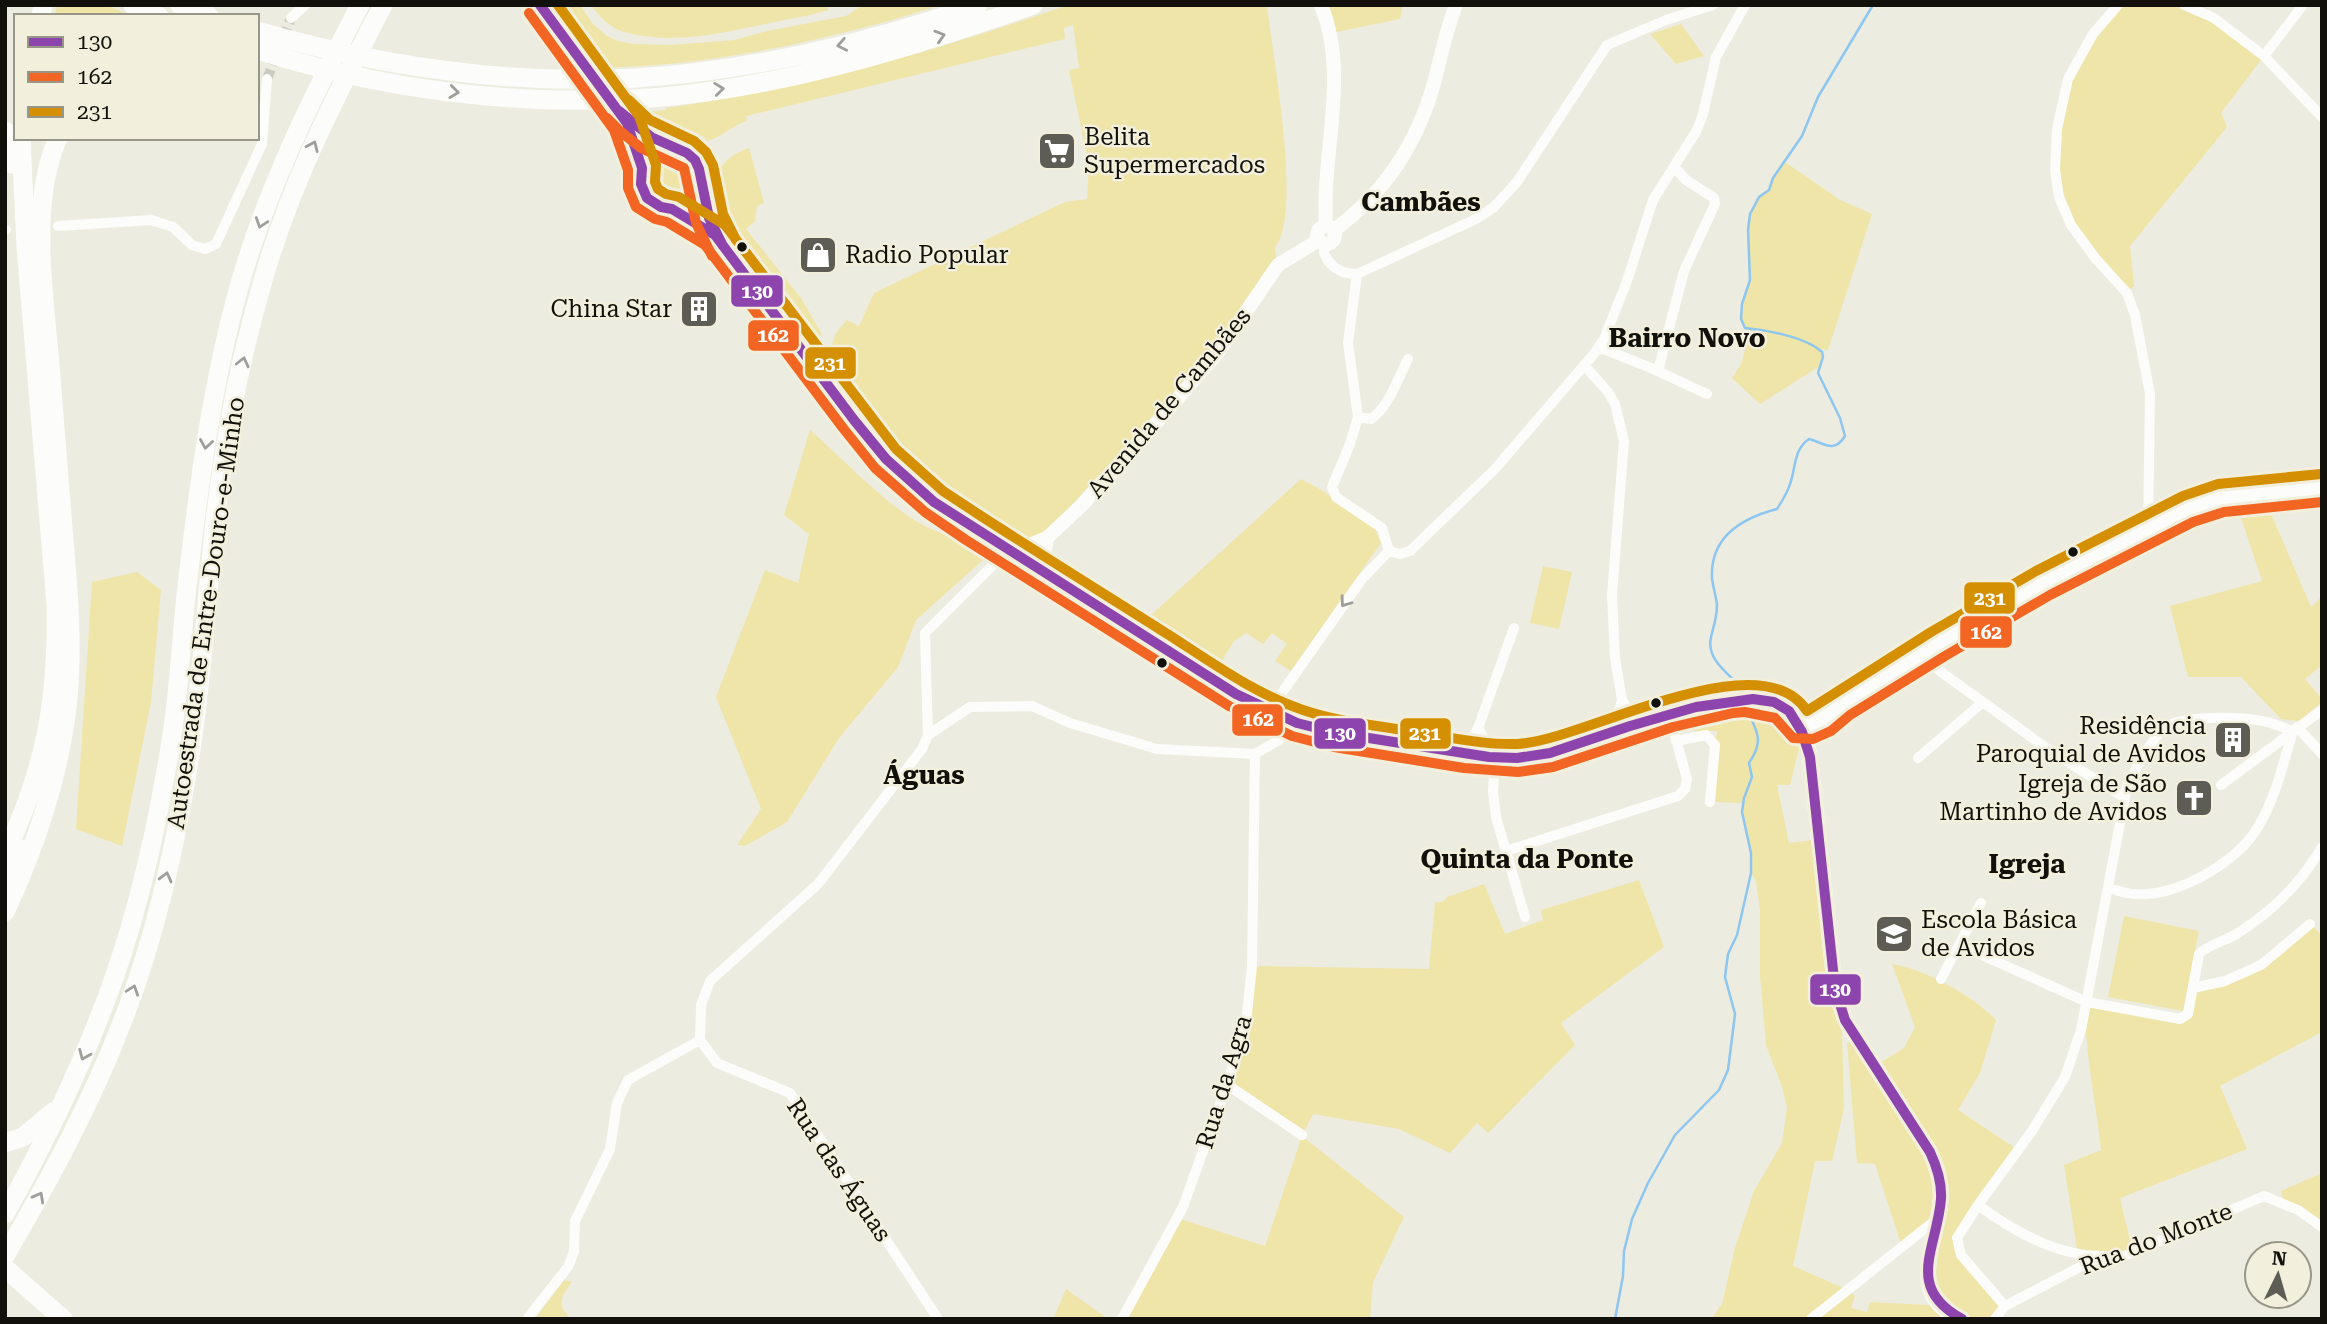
<svg xmlns="http://www.w3.org/2000/svg" width="2327" height="1324" font-family="'Roboto Serif',serif">
	<style>
		.green { fill: #efe5a8 }
		.lines { fill: none; stroke-linecap: round; stroke-linejoin: round }
		.stream { stroke: #8dc6f0; stroke-width: 2.5 }
		.street-tunnel { stroke: #cccbc1; stroke-width: 10; stroke-dasharray: 10 5; stroke-linecap: butt }
		.street { stroke: #fcfcfa; stroke-width: 10 }
		.secondary { stroke: #fcfcfa; stroke-width: 14 }
		.primary { stroke: #fcfcfa; stroke-width: 16 }
		.highway { stroke: #fcfcfa; stroke-width: 19 }
		.bus-1-casing { stroke: #f2efdc; stroke-width: 16 }
		.bus-2-casing { stroke: #f2efdc; stroke-width: 16 }
		.bus-3-casing { stroke: #f2efdc; stroke-width: 16 }
		.bus-1 { stroke: #8e44ad; stroke-width: 10 }
		.bus-2 { stroke: #f26522; stroke-width: 10 }
		.bus-3 { stroke: #d49002; stroke-width: 10 }
		.oneway { stroke: #9e9e9a }
		.bus-dot { fill: #11100a; stroke: #f2efdc; stroke-width: 2.5 }
		.labels { text-anchor: middle; dominant-baseline: central; stroke-width: 5; stroke-linejoin: round; paint-order: stroke }
		.poi-label { font-size: 24px; fill: #11100a; stroke: #f2efdc; text-anchor: start }
		.street-label { font-size: 24px; fill: #11100a; stroke: #f2efdc }
		.neighbourhood-label { font-size: 26px; font-weight: bold; fill: #11100a; stroke: #f2efdc }
		.line-badge { stroke: #f2efdc; stroke-width: 2.5 }
		.badge-label { font-size: 19px; text-anchor: middle; font-weight: bold; fill: #fff }
	</style>
	<rect width="100%" height="100%" fill="#edece1"/>
	<!-- green -->
	<path class="green" d="M57,5h50l24,11h-76z
		M556,5h24l13,19 14,12 11,5 15,3 37,1 65,-5 32,-9 79,-15 17,-11h78c-110,35 -225,60 -341,63z
		M591,5h237v5c-18,6 -35,8 -53,12 -49,10 -101,24 -151,10 -14,-4 -25,-16 -33,-27z
		M1068,5h199c5,48 36,209 8,242l1,11 -67,97 -153,167 -21,16 -20,3 -11,-2 -46,-30 -70,-60 -57,-81 1,-24 4,-11 11,-13 12,6 15,-33 191,-91 22,-3 2,-34 -20,-95 10,-2 -6,-43 -9,3 1,11 -319,77 1,5c-15,4 -24,16 -40,20l-4,-5c-23,4 -52,-4 -67,-23l30,-3v-2c138,-19 270,-57 402,-103z
		M1328,5h75l-3,14 -64,13z
		M2118,5h66l80,51 -43,57 6,14 -97,119 4,40 -7,7 -56,-68 -16,-55 13,-91z
		M1681,24l23,32 -28,8 -26,-30z
		M749,148l15,55 -7,3 -2,15 -9,8 55,69 21,36 -4,4 5,6 -2,11 -91,-121 -3,2c-22,-32 -20,-75 22,-88z
		M648 178a23 23 0 1 1 46 0a23 23 0 1 1-46 0Z
		M1785,162l55,38 32,14 -44,136 -9,-1 4,8 -4,11 -4,1 -55,35 -28,-26 9,-14 10,-35 -6,-1 -4,-9 1,-15 8,-24 -2,-50 2,-16 9,-17 10,-7 4,-12z
		M810,430c37,32 78,79 121,99 20,9 42,15 62,22l-77,69 -18,47 -59,71 -52,84 -42,24 -8,-1 24,-36 -45,-112 49,-127 33,13 11,-49 -25,-19z
		M1301,479l24,13 50,37 6,14 -90,128 -16,-10 12,-17 -15,-11 -9,11 -17,-11 -11,7 -10,15 -6,19 -79,-49z
		M2269,509l42,98 11,-11v69l-17,14 17,20v3l-23,19 -18,-2 -40,-42h-53l-18,-71 92,-25 -23,-69z
		M1543,566l29,6 -13,57 -29,-6z
		M137,572l24,18 -10,112 -29,144 -46,-17 16,-247z
		M1752,708c25,7 34,15 48,37l-10,40h-13l12,58 25,-3 22,175 6,16 2,77 -12,53h-17l-22,105 55,24 7,6 -4,12 16,4 3,-10 59,3 21,14h-239l11,-15 13,-56 19,-57 28,-48 5,-35 -5,-21 -16,-42 -6,-69v-66l-4,-29 -5,-8v-20l-9,-41 1,-9 -28,-1v-57l2,-14h-31l-4,-11 37,-11z
		M1639,880l25,67 -103,76 14,22 -87,88 -11,-10 -27,30 -51,-24 -86,-15 -11,22 102,81 -31,65 -3,37h-248l55,-101 88,28 37,-110 -76,-52 19,-51 7,-67 177,3 6,-67h8l4,-5 37,-13 21,50 38,-14 -2,-10z
		M2124,916l75,15 -16,80 -75,-14z
		M2313,926l9,10v96l-102,54 27,63 -127,49 13,55 -55,3 -14,-91 37,-15c-4,-39 -12,-77 -15,-117l-4,-3 5,-28 93,17 13,-28 69,-23z
		M1892,964c33,5 81,32 104,56l-16,53 -22,37 60,40 -40,55 -20,43 47,58 -10,13h-33l-30,-24 8,-122 -65,-107 29,-18 11,-21z
		M1852,1042l76,122 6,25 -3,32 -29,26 -27,-83 -18,-1 -10,-120z
		M2322,1173v53l-38,-21 -3,-14z
		M564,1280l8,2 -9,13 -2,11 9,13h-35z
		M1066,1289l42,30h-55z"/>
	<g class="lines">
		<!-- stream -->
		<path class="stream" d="M1740,686c-14,-14 -34,-28 -29,-49 3,-12 6,-20 6,-32 -1,-9 -4,-18 -5,-27 -2,-41 30,-60 65,-69 5,-8 10,-15 13,-25 6,-16 3,-34 19,-45 15,4 25,15 36,-3l-5,-18 -22,-45 5,-16 -1,-5c-16,-15 -56,-22 -77,-24l-4,-9 1,-15 8,-24 -2,-50 2,-16 9,-17 10,-7 4,-12 29,-42 16,-39 55,-92
			M1615,1319l8,-43 1,-25 8,-32 16,-36 27,-48 44,-45 9,-20 7,-56 -10,-37 3,-23 9,-19 14,-62v-20l-9,-41 2,-14 8,-21 -3,-14c15,-22 9,-30 -2,-53"/>
		<!-- street-tunnel -->
		<path class="street-tunnel" d="M267,79l24,-61"/>
		<!-- street -->
		<path class="street" d="M2118,5l-25,29 -25,45 -11,50 -2,41 4,27 12,28 25,34 31,34 8,22 15,79 -2,135
			M2184,5l30,13 50,38 39,-51
			M291,18l14,-13
			M2264,56l58,61
			M58,226l93,-6 22,7 19,18 13,4 11,-5 46,-100 5,-65
			M5,230h1
			M1325,244l-1,9c6,14 17,21 33,21l119,-55 18,-12 23,-25 90,-137 59,-25 47,-15
			M1357,274l-9,69 10,74 -8,27 -18,43 4,10 46,31 7,23
			M1599,347l52,21 56,26
			M1584,365l24,27 7,12 9,37 -12,154 3,63 7,42 -5,20 3,10
			M1658,371l26,-100 31,-67 -1,-6 -28,-18 -11,-12
			M1358,417l13,2c18,-12 27,-41 37,-60
			M1389,551l11,3 10,-3 85,-82 98,-114 11,-16 23,-58 26,-81 44,-70 6,-16 13,-57 29,-52
			M1919,656l133,96 73,46
			M1622,700c5,10 15,13 18,24
			M1269,711l93,-132 27,-28
			M2297,727l25,27
			M1478,728l10,18 1,11
			M928,735l42,-28 62,-1 38,17 87,26 98,5
			M1676,741l30,-6 9,10 -5,57
			M1466,754l3,-11 9,-15 36,-100
			M1495,757l-2,35 3,25 29,100
			M1918,758l65,-56
			M2221,785l101,-75
			M1506,851l172,-55 7,-7 2,-10 -18,-65
			M2109,888c8,2 17,6 26,6 41,4 103,-32 123,-67 18,-30 25,-63 35,-96
			M1959,945l128,57 93,17 8,-5 11,-60c10,-10 27,-13 39,-21 35,-22 63,-50 84,-86
			M1941,979l40,-76
			M2193,988l32,-7 36,-16 49,-41
			M1226,1084l76,51
			M1978,1205c35,26 77,50 121,51
			M2005,1306l-44,-51 -4,-17 21,-33 54,-74 33,-54 16,-47 46,-244c8,-16 25,-49 39,-59 17,-12 75,-10 96,-6 10,1 21,7 31,10
			M527,1319l41,-52 6,-15 1,-31 35,-72 7,-46 11,-23 72,-40
			M938,1319l-148,-226 -73,-30 -17,-23 1,-35 9,-24 108,-97 104,-135 6,-14 -3,-102 83,-83
			M1122,1319l61,-112 62,-174 7,-67 3,-212 24,-14 18,-17
			M1811,1319l126,-100
			M1995,1319l10,-13 96,-50 21,1 142,-61 34,14 24,17"/>
		<!-- secondary -->
		<path class="secondary" d="M1321,5c29,70 0,148 5,221
			M1317 235a9 9 0 1 1 18 0a9 9 0 1 1-18 0Z
			M1334,230c51,-37 83,-86 100,-147 7,-26 12,-53 22,-78
			M1019,557l15,-14 13,-5 35,-33 75,-83 62,-71 59,-86 41,-25
			M1036,568l9,-19 2,-11
			M1783,706l38,6
			M1800,726l10,-1 14,-6 18,-15 96,-60 105,-61 145,-74 33,-11 101,-10"/>
		<!-- primary -->
		<path class="primary" d="M540,5l83,112 19,51
			M624,118l41,26 24,10 6,6 5,8 7,45 8,22
			M673,148c-11,0 -21,4 -28,14 -25,38 44,72 56,20
			M672,209l43,26 139,185 32,39 48,43 39,26 288,179c52,24 108,32 165,41 29,5 60,11 90,10 63,-1 216,-87 268,-51 17,12 22,31 26,50l25,231 10,32 85,132c8,17 13,34 10,53 -5,41 -34,92 22,114"/>
		<!-- highway -->
		<path class="highway" d="M133,5l26,11
			M180,5l29,11
			M41,16l2,-11
			M257,31c122,35 251,54 379,47 114,-7 234,-35 342,-73
			M257,50c126,40 262,57 394,48 130,-10 259,-50 382,-93
			M5,131l7,33
			M5,854c41,-86 53,-156 51,-250l-30,-357 -5,-109
			M5,878l16,-29
			M5,912c31,-65 56,-142 63,-214 5,-57 0,-113 -5,-170 -4,-54 -9,-109 -13,-164 -6,-69 -21,-162 8,-226
			M5,1143l18,-6 30,-25
			M5,1214c35,-63 68,-129 94,-196 36,-89 57,-183 72,-277 8,-48 10,-98 15,-146 12,-104 25,-208 53,-308 28,-99 74,-191 121,-282
			M5,1256c43,-74 85,-150 116,-231 36,-90 56,-187 71,-282 12,-79 15,-159 25,-238 9,-72 23,-144 43,-214 28,-103 74,-192 123,-286
			M5,1268l58,51"/>
		<defs>
			<path id="bus-1" d="M540,5l87,118 15,45 -1,16 6,14 14,9 11,2 43,26 139,185 32,39 48,43 302,192 61,29 40,10 152,24 28,1 33,-5 80,-27 66,-19 57,-8 21,3 15,9 13,21 8,25 25,231 10,32 85,132c7,15 12,30 11,47 -4,50 -37,88 21,120
				M619,111l32,26 36,16 8,7 4,9 10,49 14,28"/>
			<path id="bus-2" d="M529,13l85,117 14,40v18l8,19 19,12 12,3 38,23 138,183 32,40 50,44 41,28 263,166 63,30 42,11 130,21 54,4 35,-5 120,-40 60,-14 12,-1 30,6 18,20 20,1 18,-8 19,-16 95,-59 105,-61 143,-73 31,-10 98,-10
				M607,118l13,13 21,17 43,20 12,55 16,33"/>
			<path id="bus-3" d="M558,5l81,111 17,49 -1,17 3,7 8,5 13,3 46,28 171,224 47,42 38,25c62,40 125,79 188,119 42,27 86,59 134,75 38,13 80,16 119,23 31,5 64,12 95,11 67,-3 243,-106 290,-33l124,-79 105,-61 147,-75 35,-12 103,-10
				M629,100l21,20 44,21 12,11 7,13 10,49 13,26"/>
		</defs>
		<!-- bus-1 casing -->
		<use href="#bus-1" class="bus-1-casing"/>
		<!-- bus-2 casing -->
		<use href="#bus-2" class="bus-2-casing"/>
		<!-- bus-3 casing -->
		<use href="#bus-3" class="bus-3-casing"/>
		<!-- bus-1 -->
		<use href="#bus-1" class="bus-1"/>
		<!-- bus-2 -->
		<use href="#bus-2" class="bus-2"/>
		<!-- bus-3 -->
		<use href="#bus-3" class="bus-3"/>
	</g>
	<!-- one-way arrows -->
	<defs><path id="oneway-chevron" d="M-2-3.5L2.5 0L-2 3.5" fill="none" stroke-width="1.6" stroke-linecap="round" stroke-linejoin="round" transform="scale(1.75)"/></defs>
	<g class="oneway">
		<use href="#oneway-chevron" transform="translate(940 36) rotate(-17)"/>
		<use href="#oneway-chevron" transform="translate(842 45) rotate(169)"/>
		<use href="#oneway-chevron" transform="translate(719 89) rotate(-7)"/>
		<use href="#oneway-chevron" transform="translate(454 92) rotate(7)"/>
		<use href="#oneway-chevron" transform="translate(313 146) rotate(-66)"/>
		<use href="#oneway-chevron" transform="translate(261 223) rotate(109)"/>
		<use href="#oneway-chevron" transform="translate(243 362) rotate(-77)"/>
		<use href="#oneway-chevron" transform="translate(206 444) rotate(99)"/>
		<use href="#oneway-chevron" transform="translate(1345 602) rotate(126)"/>
		<use href="#oneway-chevron" transform="translate(166 877) rotate(-76)"/>
		<use href="#oneway-chevron" transform="translate(133 990) rotate(-71)"/>
		<use href="#oneway-chevron" transform="translate(84 1055) rotate(113)"/>
		<use href="#oneway-chevron" transform="translate(39 1197) rotate(-61)"/>
	</g>
	<!-- icons -->
	<defs>
		<symbol id="supermarket-square" viewBox="-11 -11 22 22"><rect x="-9" y="-9" width="18" height="18" rx="4" fill="#5e5d55" stroke="#f2efdc"/><path d="M-6-5.5h2.5l.6 2H6L4.5 2H-2.5L-4.4-4H-6ZM-1.5 3.2a1.3 1.3 0 1 0 .1 0ZM3 3.2a1.3 1.3 0 1 0 .1 0Z" fill="#fff"/></symbol>
		<symbol id="shop-square" viewBox="-11 -11 22 22"><rect x="-9" y="-9" width="18" height="18" rx="4" fill="#5e5d55" stroke="#f2efdc"/><path d="M-5-2.5h2.3a2.7 3.5 0 0 1 5.4 0H5L5.5 6h-11ZM-1.5-2.5h3a1.5 2.3 0 0 0-3 0Z" fill="#fff"/></symbol>
		<symbol id="building-square" viewBox="-11 -11 22 22"><rect x="-9" y="-9" width="18" height="18" rx="4" fill="#5e5d55" stroke="#f2efdc"/><path d="M-4-6H4V6H1V3H-1V6H-4ZM-2.5-4.3h1.7v1.8h-1.7ZM.8-4.3h1.7v1.8H.8ZM-2.5-1h1.7V.8h-1.7ZM.8-1h1.7V.8H.8Z" fill="#fff"/></symbol>
		<symbol id="church-square" viewBox="-11 -11 22 22"><rect x="-9" y="-9" width="18" height="18" rx="4" fill="#5e5d55" stroke="#f2efdc"/><path d="M-1.2-6h2.4v3.5h3.3v2.4h-3.3V6h-2.4V-.1h-3.3v-2.4h3.3Z" fill="#fff"/></symbol>
		<symbol id="school-square" viewBox="-11 -11 22 22"><rect x="-9" y="-9" width="18" height="18" rx="4" fill="#5e5d55" stroke="#f2efdc"/><path d="M0-5L7-2L0 1L-7-2ZM-4 1L0 2.5L4 1V4Q0 6-4 4Z" fill="#fff"/></symbol>
	</defs>
	<g fill-rule="evenodd">
		<use href="#supermarket-square" x="1035" y="129" width="44" height="44"/>
		<use href="#shop-square" x="796" y="233" width="44" height="44"/>
		<use href="#building-square" x="677" y="287" width="44" height="44"/>
		<use href="#building-square" x="2211" y="718" width="44" height="44"/>
		<use href="#church-square" x="2172" y="776" width="44" height="44"/>
		<use href="#school-square" x="1872" y="912" width="44" height="44"/>
	</g>
	<!-- markers -->
	<g class="bus-dot">
		<circle cx="742" cy="247" r="6"/>
		<circle cx="2073" cy="552" r="6"/>
		<circle cx="1162" cy="663" r="6"/>
		<circle cx="1656" cy="703" r="6"/>
	</g>
	<g class="labels">
		<!-- poi labels -->
		<g class="poi-label">
			<text x="1084" y="137">Belita<tspan x="1084" dy="28">Supermercados</tspan></text>
			<text x="845" y="255">Radio Popular</text>
			<text x="672" y="309" text-anchor="end">China Star</text>
			<text x="2206" y="726" text-anchor="end">Residência<tspan x="2206" dy="28">Paroquial de Avidos</tspan></text>
			<text x="2167" y="784" text-anchor="end">Igreja de São<tspan x="2167" dy="28">Martinho de Avidos</tspan></text>
			<text x="1921" y="920">Escola Básica<tspan x="1921" dy="28">de Avidos</tspan></text>
		</g>
		<!-- street labels -->
		<g class="street-label">
			<text transform="translate(1169 403) rotate(-50)">Avenida de Cambães</text>
			<text transform="translate(206 613) rotate(-82)">Autoestrada de Entre-Douro-e-Minho</text>
			<text transform="translate(1224 1082) rotate(-73)">Rua da Agra</text>
			<text transform="translate(839 1170) rotate(56)">Rua das Águas</text>
			<text transform="translate(2156 1239) rotate(-21)">Rua do Monte</text>
		</g>
		<!-- neighbourhood labels -->
		<g class="neighbourhood-label">
			<text x="1421" y="202">Cambães</text>
			<text x="1687" y="338">Bairro Novo</text>
			<text x="924" y="775">Águas</text>
			<text x="1527" y="859">Quinta da Ponte</text>
			<text x="2027" y="864">Igreja</text>
		</g>
	</g>
	<g class="line-badge">
		<rect x="730" y="274" width="54" height="34" rx="7" fill="#8e44ad"/>
		<rect x="747" y="319" width="53" height="33" rx="7" fill="#f26522"/>
		<rect x="804" y="346" width="53" height="34" rx="7" fill="#d49002"/>
		<rect x="1963" y="581" width="53" height="34" rx="7" fill="#d49002"/>
		<rect x="1959" y="615" width="54" height="34" rx="7" fill="#f26522"/>
		<rect x="1231" y="703" width="53" height="34" rx="7" fill="#f26522"/>
		<rect x="1313" y="717" width="54" height="33" rx="7" fill="#8e44ad"/>
		<rect x="1399" y="717" width="53" height="33" rx="7" fill="#d49002"/>
		<rect x="1809" y="973" width="53" height="33" rx="7" fill="#8e44ad"/>
	</g>
	<g class="badge-label">
		<text x="757" y="298">130</text>
		<text x="773" y="342">162</text>
		<text x="830" y="370">231</text>
		<text x="1990" y="605">231</text>
		<text x="1986" y="639">162</text>
		<text x="1258" y="726">162</text>
		<text x="1340" y="740">130</text>
		<text x="1425" y="740">231</text>
		<text x="1835" y="996">130</text>
	</g>
	<!-- border -->
	<rect width="2327" height="1324" fill="none" stroke="#11100a" stroke-width="14"/>
	<!-- legend -->
	<rect x="14" y="14" width="245" height="126" fill="#f2efdc" stroke="#989688" stroke-width="2"/>
	<rect x="28" y="37" width="35" height="10" fill="#8e44ad" stroke="#989688" stroke-width="2"/>
	<text x="77" y="49" font-size="21" fill="#11100a">130</text>
	<rect x="28" y="72" width="35" height="10" fill="#f26522" stroke="#989688" stroke-width="2"/>
	<text x="77" y="84" font-size="21" fill="#11100a">162</text>
	<rect x="28" y="107" width="35" height="10" fill="#d49002" stroke="#989688" stroke-width="2"/>
	<text x="77" y="119" font-size="21" fill="#11100a">231</text>
	<!-- north arrow -->
	<g transform="translate(2278 1275) rotate(5)"><circle r="33" fill="#f2efdc" stroke="#989688" stroke-width="2"/>
	<path d="M0-5L12 26L0 18L-12 26Z" fill="#5e5d55"/>
	<text y="-10" font-size="19" font-weight="bold" text-anchor="middle" fill="#11100a">N</text>
	</g>
</svg>
